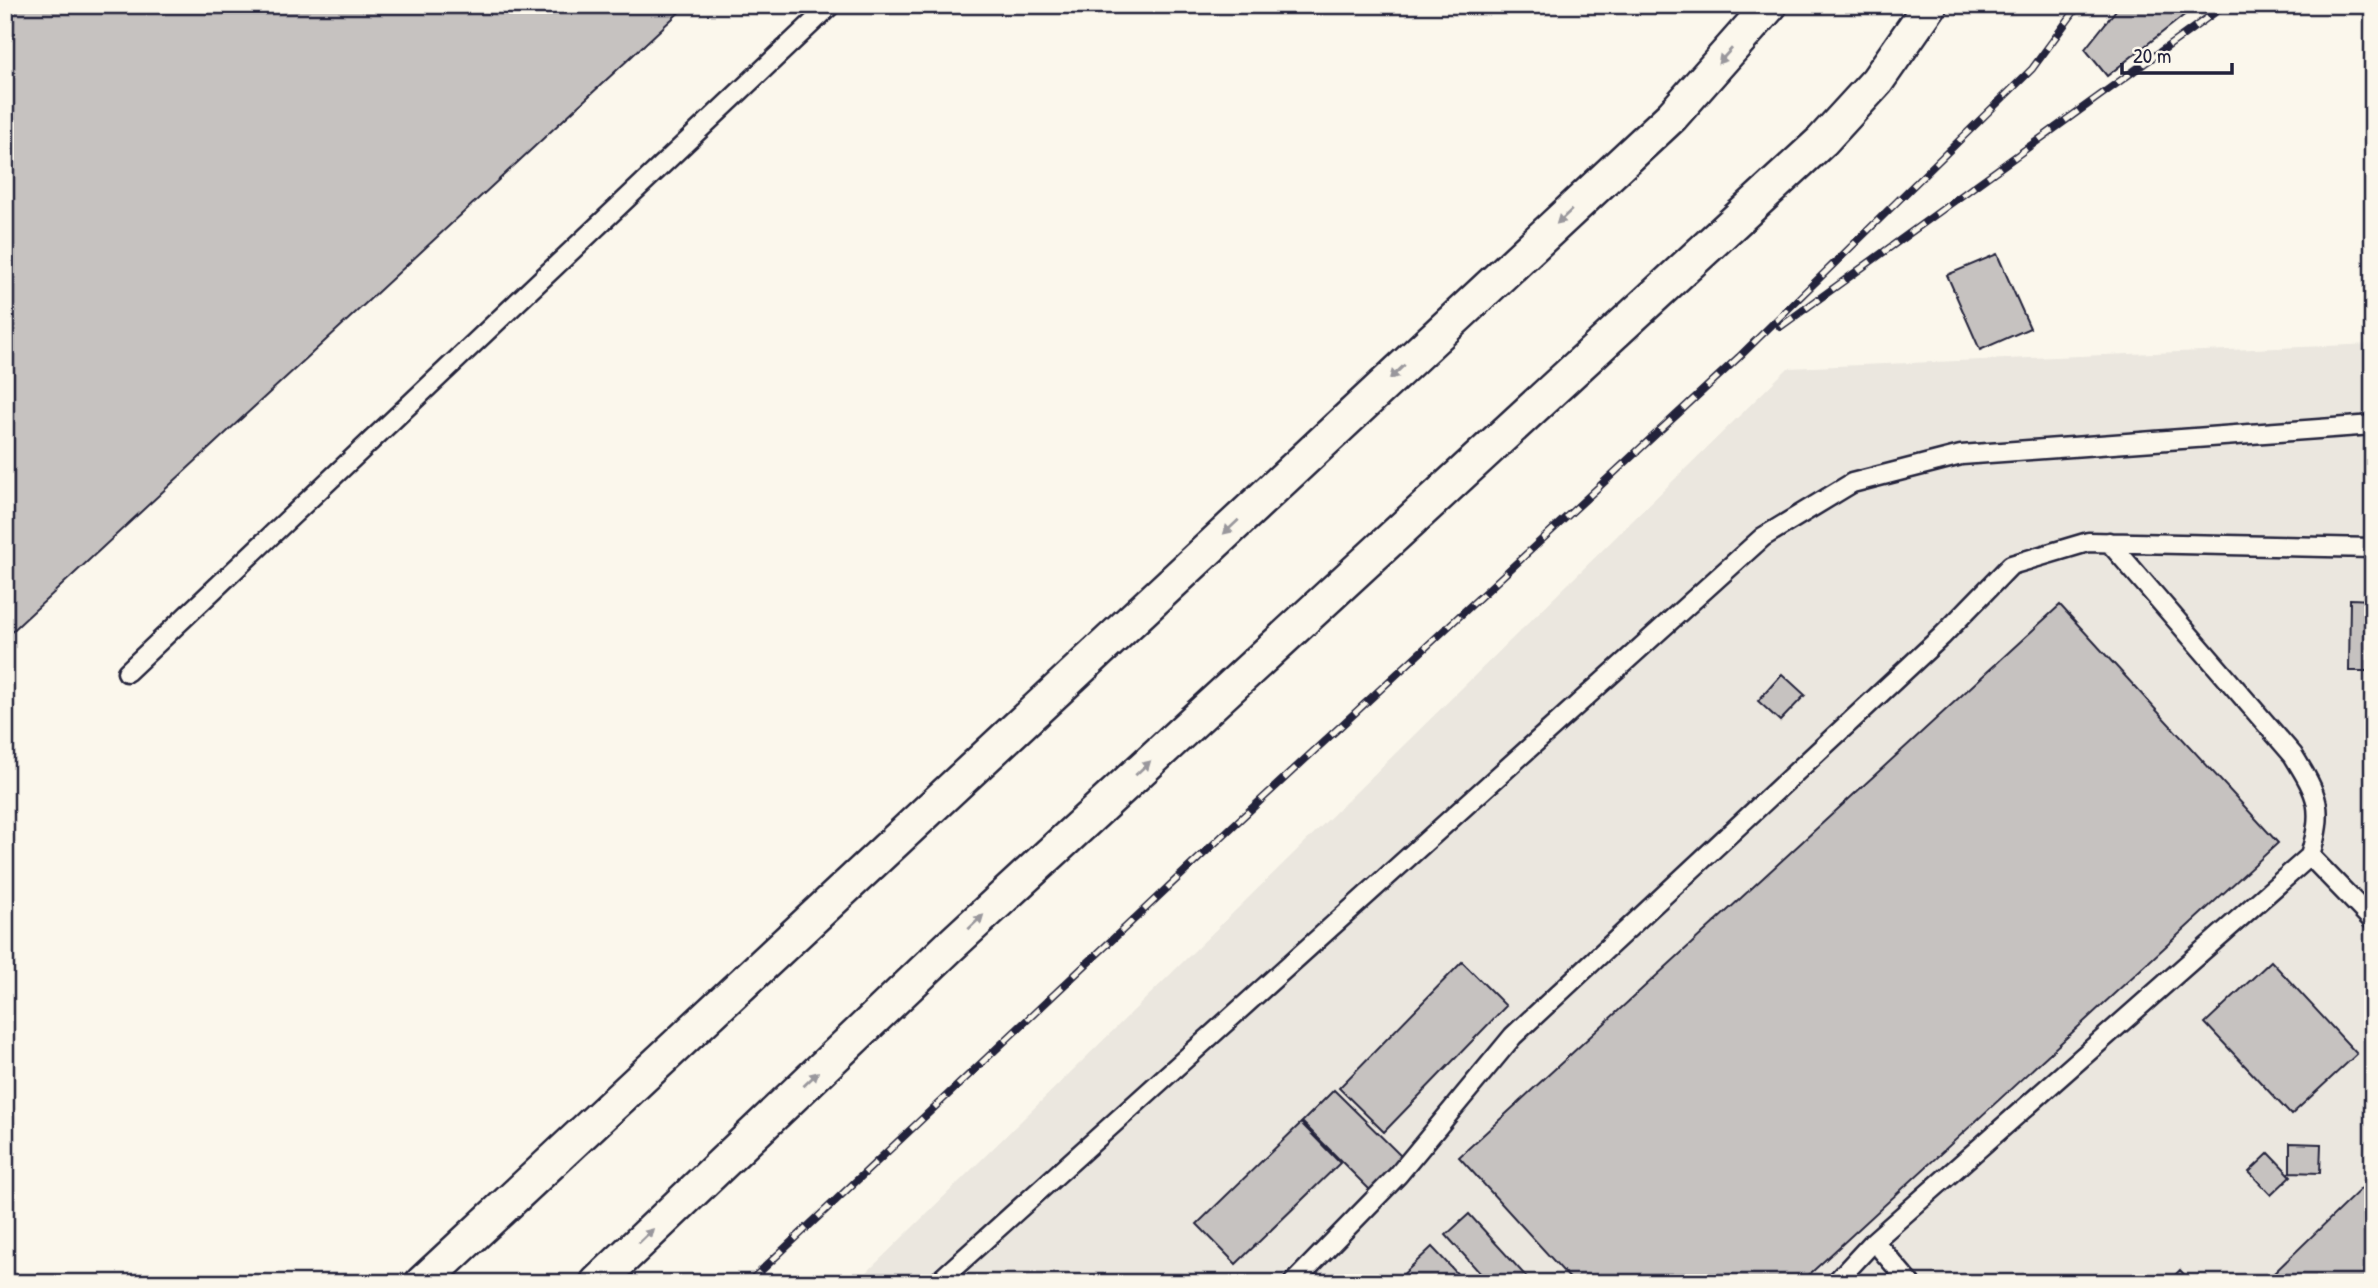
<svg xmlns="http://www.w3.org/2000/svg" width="2378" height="1288" font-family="'Patrick Hand',sans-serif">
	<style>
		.built { fill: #ebe7df }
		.building { fill: #c6c2c0; stroke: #22223b; stroke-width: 2 }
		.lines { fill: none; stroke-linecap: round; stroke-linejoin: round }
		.lane-casing { stroke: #22223b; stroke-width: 23 }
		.street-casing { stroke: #22223b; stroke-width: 38 }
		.lane { stroke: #fbf7ec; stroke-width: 18 }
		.street { stroke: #fbf7ec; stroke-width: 33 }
		.rail-casing { stroke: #22223b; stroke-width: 8 }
		.rail { stroke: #fbf7ec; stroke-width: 5; stroke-dasharray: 16; stroke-linecap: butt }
		.oneway { fill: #99979c }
	</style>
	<rect width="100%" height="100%" fill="#fbf7ec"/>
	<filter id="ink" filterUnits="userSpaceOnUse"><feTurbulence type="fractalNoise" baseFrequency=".0143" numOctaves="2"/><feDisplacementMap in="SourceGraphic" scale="14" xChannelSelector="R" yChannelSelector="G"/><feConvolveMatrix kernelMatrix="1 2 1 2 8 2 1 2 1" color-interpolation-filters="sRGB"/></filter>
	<g filter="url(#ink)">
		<!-- built -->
		<path class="built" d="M2373,344v939h-1517l932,-915z"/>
		<!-- building -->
		<path class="building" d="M21,5h666l-682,633v-618z
			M2120,5h77l-90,71 -22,-27z
			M1997,254l33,74 -50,22 -33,-75z
			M2350,599l23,1v71h-24z
			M2060,605l218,238 -478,440h-226l-115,-126z
			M1782,674l23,21 -25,26 -22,-20z
			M2271,961l86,93 -66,61 -86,-92z
			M1462,962l44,44 -122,126 -45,-44z
			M1334,1090l71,70 -32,33 -71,-71z
			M1301,1123l39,40 -104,101 -39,-40z
			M2290,1143l31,1 -1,29 -30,-1z
			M2269,1153l22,23 -20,19 -22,-23z
			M2373,1177v106h-95l-7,-7z
			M1469,1214l63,69h-43l-43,-48z
			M1432,1247l34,36h-72z
			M2180,1270l12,13h-25z"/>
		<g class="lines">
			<defs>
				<path id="lane" d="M127,672l704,-667
					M2310,856l63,65
					M1874,1241l36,42
					M937,1283l826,-746 89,-54 109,-28 412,-30
					M1293,1283l105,-108 115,-139 429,-400 69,-71 77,-23 285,6
					M1835,1283l39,-42 436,-385c14,-48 9,-59 -17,-101l-184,-213"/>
				<path id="street" d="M422,1283l1250,-1167 98,-111
					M597,1283l351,-335 874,-807 55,-60 53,-76"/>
			</defs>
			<!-- lane casing -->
			<use href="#lane" class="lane-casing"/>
			<!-- street casing -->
			<use href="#street" class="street-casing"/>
			<!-- lane -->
			<use href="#lane" class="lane"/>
			<!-- street -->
			<use href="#street" class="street"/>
			<defs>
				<path id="rail" d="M1780,327l445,-322
					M748,1283l486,-458 505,-468 293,-288 47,-64"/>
			</defs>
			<!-- rail casing -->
			<use href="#rail" class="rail-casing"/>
			<!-- rail -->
			<use href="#rail" class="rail"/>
		</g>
		<!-- one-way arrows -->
		<defs><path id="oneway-solid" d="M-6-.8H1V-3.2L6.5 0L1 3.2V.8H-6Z" transform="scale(1.75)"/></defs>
		<g class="oneway">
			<use href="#oneway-solid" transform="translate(1725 56) rotate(132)"/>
			<use href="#oneway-solid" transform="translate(1564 217) rotate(137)"/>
			<use href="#oneway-solid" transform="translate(1397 372) rotate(137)"/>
			<use href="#oneway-solid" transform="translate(1231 527) rotate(137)"/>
			<use href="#oneway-solid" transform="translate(1143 768) rotate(-43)"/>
			<use href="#oneway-solid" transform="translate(976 922) rotate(-43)"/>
			<use href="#oneway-solid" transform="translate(811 1079) rotate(-44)"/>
			<use href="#oneway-solid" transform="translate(646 1236) rotate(-44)"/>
		</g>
	</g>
	<!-- margin -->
	<rect width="2378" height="1288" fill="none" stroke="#fbf7ec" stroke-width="28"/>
	<rect x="14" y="14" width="2350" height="1260" fill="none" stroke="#22223b" stroke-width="2.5" filter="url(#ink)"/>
	<!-- scale -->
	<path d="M2122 63v10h110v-10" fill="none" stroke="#22223b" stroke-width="3.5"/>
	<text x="2133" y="63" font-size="21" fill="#22223b" stroke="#fbf7ec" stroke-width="5" paint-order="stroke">20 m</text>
</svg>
